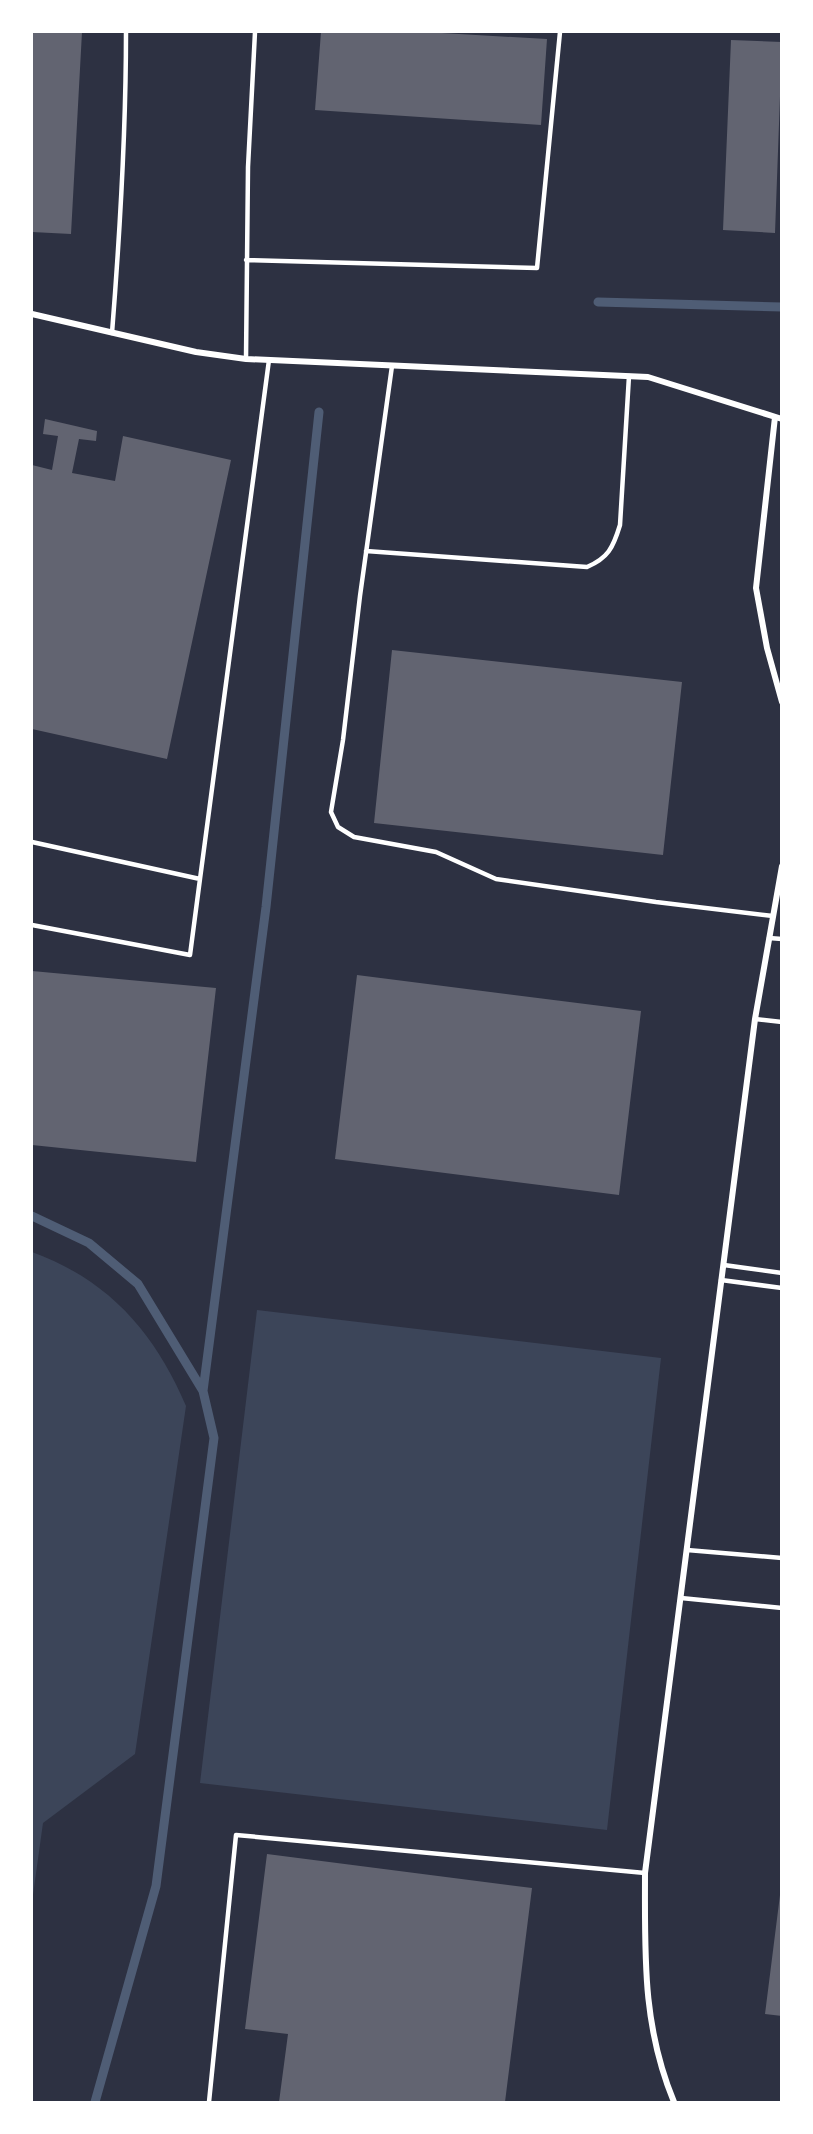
<svg xmlns="http://www.w3.org/2000/svg" width="813" height="2134" font-family="'Sofia Sans Condensed',sans-serif">
	<style>
		.green { fill: #3c4559 }
		.lines { fill: none; stroke-linecap: round; stroke-linejoin: round }
		.stream { stroke: #4f5d75; stroke-width: 9 }
		.building { fill: #626471 }
		.service { stroke: #fff; stroke-width: 4.5 }
		.minor { stroke: #fff; stroke-width: 6 }
	</style>
	<rect width="100%" height="100%" fill="#2d3142"/>
	<!-- green -->
	<path class="green" d="M32,1252c77,28 123,81 154,154l-51,348 -92,69 -11,79z
		M257,1310l404,48 -54,472 -407,-47z"/>
	<g class="lines">
		<!-- stream -->
		<path class="stream" d="M598,302l184,5
			M32,1216l57,27 49,41 65,107 11,47 -58,448 -61,216
			M203,1391l63,-484 53,-495"/>
	</g>
	<!-- building -->
	<path class="building" d="M32,32h50l-11,202 -39,-2z
		M321,32h104l122,7 -6,86 -226,-15z
		M731,40l51,2 -7,191 -52,-3z
		M45,419l52,12 -1,10 -17,-2 -7,34 43,8 8,-45 108,24 -64,299 -135,-30v-264l20,5 6,-34 -15,-2z
		M392,650l290,32 -19,173 -289,-32z
		M32,971l184,17 -20,174 -164,-17z
		M357,975l284,36 -22,184 -284,-36z
		M267,1854l265,34 -27,214h-226l9,-68 -43,-5z
		M780,1895h2v121l-17,-2z"/>
	<g class="lines">
		<!-- service -->
		<path class="service" d="M246,260l291,8 23,-236
			M112,333c8,-101 14,-201 14,-301
			M246,359l2,-192 7,-135
			M392,366l-32,230 -17,144 -12,72 7,15 16,10 82,15 60,27 160,23 117,14
			M366,551l221,16c21,-9 26,-19 33,-42l9,-149
			M32,842l168,37 -10,76 -158,-30
			M200,879l69,-519
			M769,938l13,1
			M755,1019l27,3
			M724,1265l58,8
			M721,1280l61,8
			M687,1550l95,8
			M681,1598l101,10
			M209,2102l27,-267 409,38"/>
		<!-- minor -->
		<path class="minor" d="M32,314l164,38 50,7 402,18 134,42
			M775,417l-19,171 11,60 15,54
			M674,2102c-32,-77 -29,-147 -29,-229l110,-854 27,-153"/>
	</g>
	<!-- border -->
	<rect width="813" height="2134" fill="none" stroke="#ffffff" stroke-width="66"/>
</svg>
